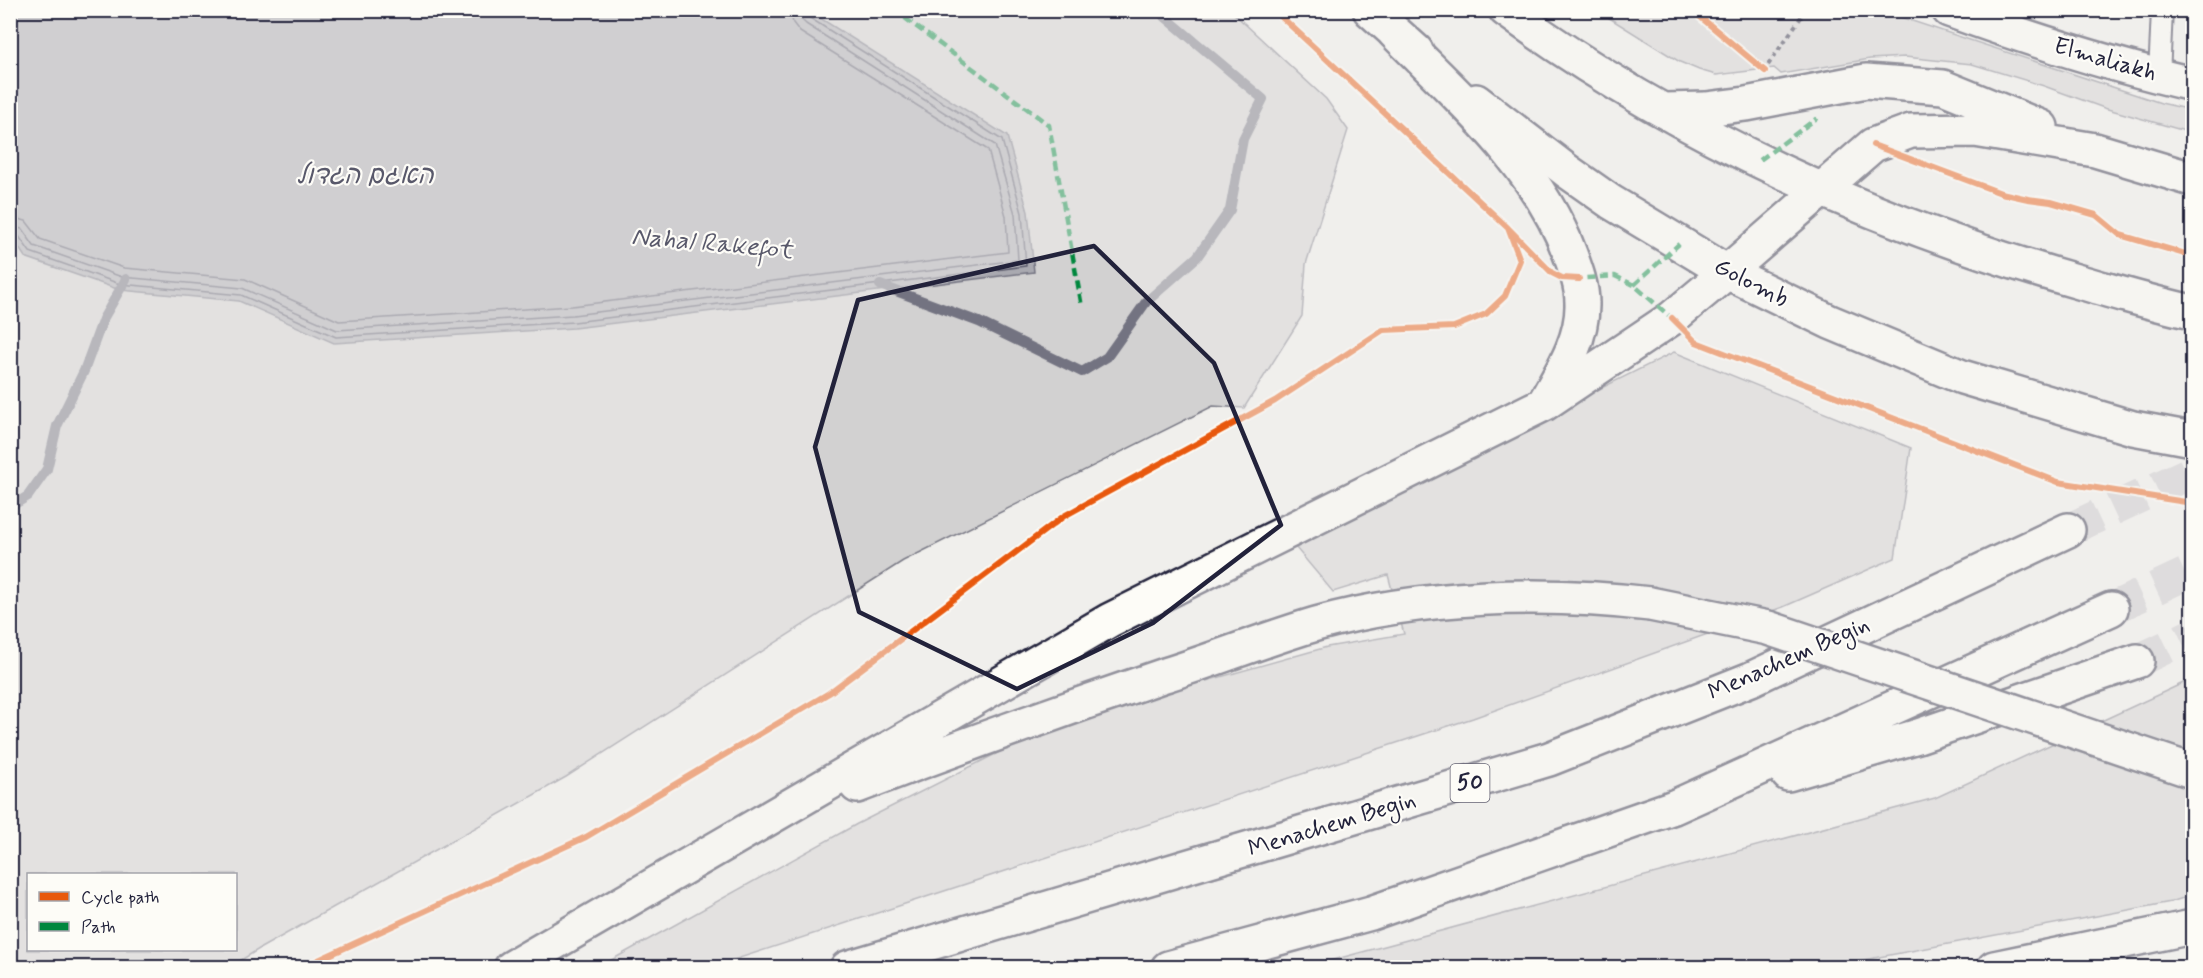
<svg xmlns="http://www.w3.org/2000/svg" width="2203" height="978" font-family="Mynerve,'Playpen Sans Hebrew',sans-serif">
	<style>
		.green { fill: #d2d1d1; stroke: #7a7a86; stroke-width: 1.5; fill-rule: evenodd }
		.water { fill: #a9a9b0; stroke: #737381; stroke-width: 1.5 }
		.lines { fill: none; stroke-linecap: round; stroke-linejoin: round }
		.shore { stroke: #58586a; stroke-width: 1.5 }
		.stream { stroke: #737381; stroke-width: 10 }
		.motorway-tunnel { stroke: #c7c6c9; stroke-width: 33; stroke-dasharray: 33 16; stroke-linecap: butt }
		.service-casing { stroke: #22223b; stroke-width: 24 }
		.minor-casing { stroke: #22223b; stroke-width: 38 }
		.secondary-casing { stroke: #22223b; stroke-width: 38 }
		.motorway-casing { stroke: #22223b; stroke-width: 38 }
		.path { stroke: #22223b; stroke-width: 4; stroke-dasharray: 4.5 4.5; stroke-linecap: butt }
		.service { stroke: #fdfcf7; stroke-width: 20 }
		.minor { stroke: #fdfcf7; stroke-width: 33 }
		.secondary { stroke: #fdfcf7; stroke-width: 33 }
		.motorway { stroke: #fdfcf7; stroke-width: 33 }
		.motorway-bridge-casing { stroke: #22223b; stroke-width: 38; stroke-linecap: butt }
		.motorway-bridge { stroke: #fdfcf7; stroke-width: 33 }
		.quiet { stroke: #00873e; stroke-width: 4.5; stroke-dasharray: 9 4.5; stroke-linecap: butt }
		.cycleway-casing { stroke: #fdfcf7; stroke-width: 10 }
		.cycleway { stroke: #e8590c; stroke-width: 6 }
		.marked { fill: none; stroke: #22223b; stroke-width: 4.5; stroke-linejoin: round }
		.labels { text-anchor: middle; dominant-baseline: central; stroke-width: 4.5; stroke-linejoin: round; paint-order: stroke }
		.shield { fill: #fdfcf7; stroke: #646373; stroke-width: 1.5 }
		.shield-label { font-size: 22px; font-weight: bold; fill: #22223b }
		.street-label { font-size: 24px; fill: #22223b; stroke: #fdfcf7 }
		.water-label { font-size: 26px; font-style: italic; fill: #58586a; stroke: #fdfcf7 }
	</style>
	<rect width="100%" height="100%" fill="#f0efec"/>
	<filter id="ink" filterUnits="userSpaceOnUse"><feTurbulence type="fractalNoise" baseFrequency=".0167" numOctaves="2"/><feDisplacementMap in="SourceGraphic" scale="12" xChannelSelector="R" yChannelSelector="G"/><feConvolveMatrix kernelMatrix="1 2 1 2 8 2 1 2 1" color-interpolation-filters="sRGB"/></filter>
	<g filter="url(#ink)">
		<!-- green -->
		<path class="green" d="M10,11h1221l95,88 22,31 -42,134 -4,52 -58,92 -31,-2 -310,155 -337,216 -307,172 -29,18h-219zM28,874h208v76h-208z
			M1598,11h284l279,92 31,7v23l-88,-25 -60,-22 -72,-22 -67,-7 -35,2 -89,15 -7,-6 -58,7 -17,-5 -19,-8z
			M1674,352l237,96 -16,110 -112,49 -310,111 -761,249 -115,1 260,-144 200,-101 270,-76 77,-13 -16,-59 -55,17 -42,-50z
			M2192,679v216l-21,7 -345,65 -523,1 632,-170z"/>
		<!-- water -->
		<path class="water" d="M10,11h799l198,125 21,76 6,60 -460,56 -240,15 -95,-42 -119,-11 -95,-33 -14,-21z"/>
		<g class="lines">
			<!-- shore -->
			<path class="shore" d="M10,217l16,4 14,18 84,29 121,11 94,42 233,-15 436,-54 -2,-36 -18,-66 -188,-118 -7,-9 -3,-13
				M10,226l12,3 12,17 88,31 120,11 95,42 236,-15 445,-55 -3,-46 -20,-69 -189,-121 -5,-5 -2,-9
				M10,233l8,2 12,17 90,32 121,11 95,42 238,-15 452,-56 -4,-53 -20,-73 -192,-122 -3,-8"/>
			<!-- stream -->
			<path class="stream" d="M880,285l99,37 103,50 25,-15 39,-55 51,-45 33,-47 13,-71 20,-40 -106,-89
				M10,507l18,-11 19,-27 10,-43 27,-55 19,-52 23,-40"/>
			<!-- motorway-tunnel -->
			<path class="motorway-tunnel" d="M2068,530l124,-58
				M2111,609l81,-38
				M2137,661l55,-26"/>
			<defs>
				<path id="service" d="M2159,76l3,-66"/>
				<path id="minor" d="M1949,10c80,29 161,55 243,74"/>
				<path id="secondary" d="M1370,10l46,41
					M1506,10c170,124 374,216 577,273 36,10 72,21 109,29
					M1476,101l91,70 44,31 116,70 103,50 132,55 171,51 59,11
					M1665,110l41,-1 40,-5 120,-23 77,6 98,40
					M1727,272l146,-127 38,-14 64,-1 120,20 97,29"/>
				<path id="motorway" d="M1395,33c66,67 142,132 175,221 6,16 12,32 12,49 1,35 -19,67 -36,97
					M1788,774l130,-38 219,-75
					M857,786c102,-39 205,-76 308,-111 51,-16 100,-36 151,-51 105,-29 227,-33 334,-20
					M511,968l599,-348 434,-216 128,-86 55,-46
					M847,968l702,-209 202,-80 317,-149
					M1168,968l203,-55 303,-106 437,-198
					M1994,968l198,-41"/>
			</defs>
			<!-- service casing -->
			<use href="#service" class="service-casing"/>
			<!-- minor casing -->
			<use href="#minor" class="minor-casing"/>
			<!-- secondary casing -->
			<use href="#secondary" class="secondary-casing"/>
			<!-- motorway casing -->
			<use href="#motorway" class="motorway-casing"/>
			<!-- path -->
			<path class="path" d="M1768,65l38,-55"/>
			<!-- service -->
			<use href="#service" class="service"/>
			<!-- minor -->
			<use href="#minor" class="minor"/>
			<!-- secondary -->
			<use href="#secondary" class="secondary"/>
			<!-- motorway -->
			<use href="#motorway" class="motorway"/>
			<defs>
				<path id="motorway-bridge" d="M1650,604l118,24 424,143"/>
			</defs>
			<!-- motorway-bridge casing -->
			<use href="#motorway-bridge" class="motorway-bridge-casing"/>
			<!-- motorway-bridge -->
			<use href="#motorway-bridge" class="motorway-bridge"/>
			<!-- quiet -->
			<path class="quiet" d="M894,10l155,115 33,182
				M1760,160l57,-42
				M1573,279l42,-3 19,9 41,36
				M1634,285l45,-41"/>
			<defs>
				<path id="cycleway" d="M1274,10l234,218 44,45 10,5 17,1
					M1692,10l73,61
					M1873,145l128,48 27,6 23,3 45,13 24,20 72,21
					M1672,318l24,24 362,140 134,21
					M301,968l285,-131 243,-144 235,-177 211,-115 108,-71 71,-3 32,-13 19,-18 15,-36 -12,-32"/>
			</defs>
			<!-- cycleway casing -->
			<use href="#cycleway" class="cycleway-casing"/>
			<!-- cycleway -->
			<use href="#cycleway" class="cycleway"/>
		</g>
	</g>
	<!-- marked area -->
	<path d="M0 0H2203V978H0ZM1094,246l120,117 67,162 -128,98 -136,66 -158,-77 -44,-165 43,-147z" fill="#f0efec" fill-opacity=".55" fill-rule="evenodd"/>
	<path class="marked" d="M1094,246l120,117 67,162 -128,98 -136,66 -158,-77 -44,-165 43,-147z"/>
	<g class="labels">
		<!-- shield labels -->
		<rect class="shield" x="1450.5" y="764" width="39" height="38" rx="4.5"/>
		<g class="shield-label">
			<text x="1470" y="783">50</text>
		</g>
		<!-- street labels -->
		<g class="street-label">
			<text transform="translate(2105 60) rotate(16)">Elmaliakh</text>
			<text transform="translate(1751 283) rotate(27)">Golomb</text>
			<text transform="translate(1789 659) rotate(-24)">Menachem Begin</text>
			<text transform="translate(1332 825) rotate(-17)">Menachem Begin</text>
		</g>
		<!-- water labels -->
		<g class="water-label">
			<text x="365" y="176">האגם הגדול</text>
			<text transform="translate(712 244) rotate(5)">Nahal Rakefot</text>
		</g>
	</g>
	<!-- margin -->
	<rect width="2203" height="978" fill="none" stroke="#fdfcf7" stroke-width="36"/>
	<rect x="18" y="18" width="2167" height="942" fill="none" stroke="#22223b" stroke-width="2" filter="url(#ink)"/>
	<!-- legend -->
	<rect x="27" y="873" width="210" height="78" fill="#fdfcf7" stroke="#a5a5ac" stroke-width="1.5"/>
	<rect x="39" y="892" width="30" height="9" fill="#e8590c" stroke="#a5a5ac" stroke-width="1.5"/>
	<text x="81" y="903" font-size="18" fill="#22223b">Cycle path</text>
	<rect x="39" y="922" width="30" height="9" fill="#00873e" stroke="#a5a5ac" stroke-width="1.5"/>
	<text x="81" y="933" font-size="18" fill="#22223b">Path</text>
</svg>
